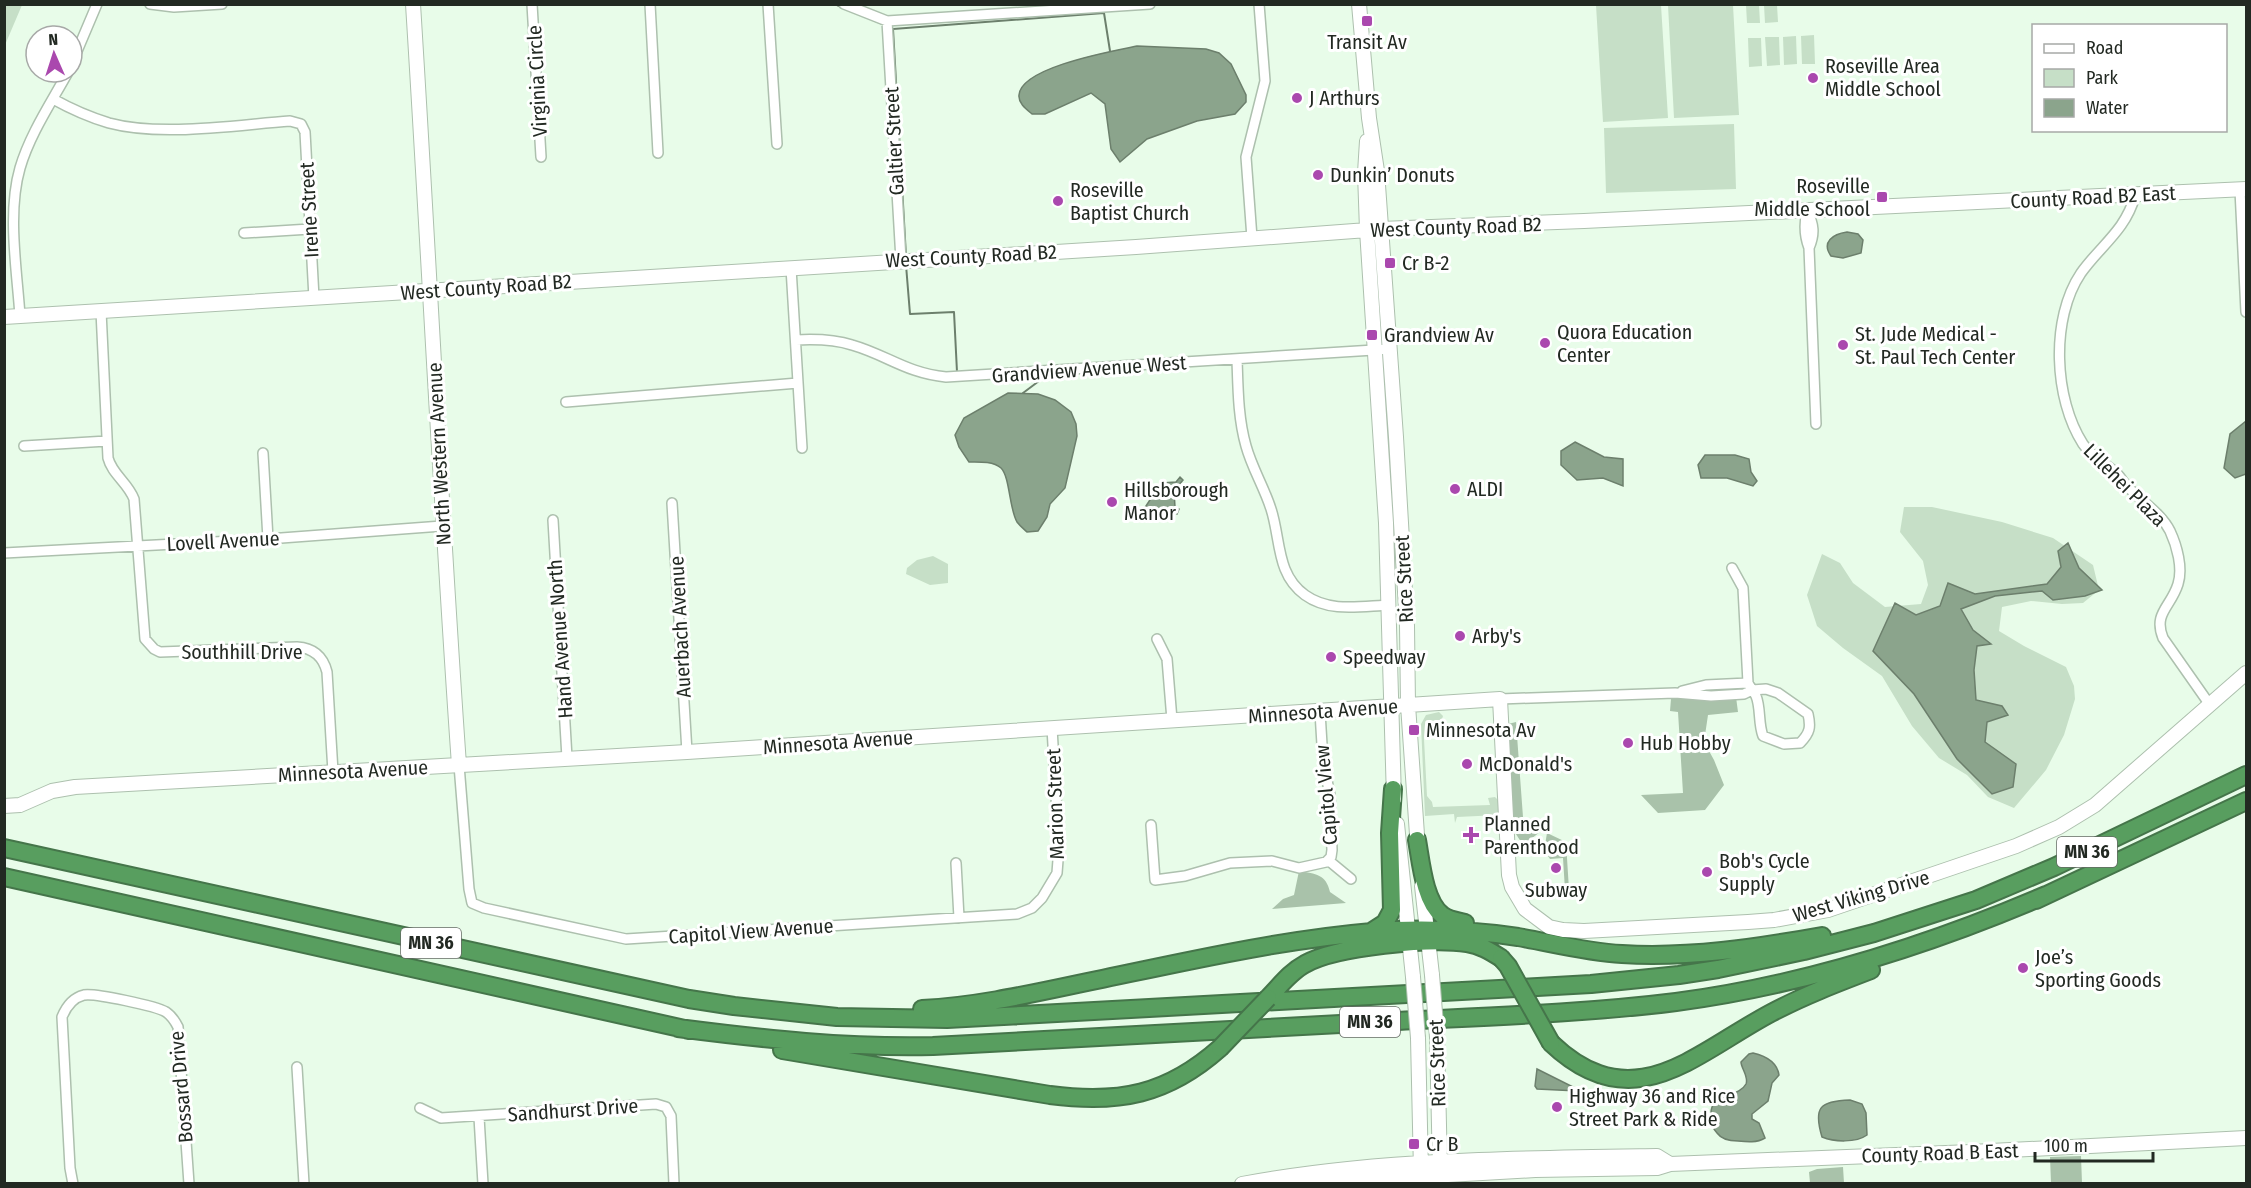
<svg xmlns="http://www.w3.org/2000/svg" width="2251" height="1188" font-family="'Fira Sans Condensed',sans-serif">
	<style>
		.green { fill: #c6dfc7 }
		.forest { fill: #a9c2aa }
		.water { fill: #8ba48c; stroke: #6c7f6c; stroke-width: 1.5 }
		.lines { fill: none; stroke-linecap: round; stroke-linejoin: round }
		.stream { stroke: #6c7f6c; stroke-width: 2 }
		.street-casing { stroke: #adc0ae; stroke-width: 12 }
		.secondary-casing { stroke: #adc0ae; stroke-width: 16 }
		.highway-casing { stroke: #45754a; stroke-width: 20 }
		.street { stroke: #fff; stroke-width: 9 }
		.secondary { stroke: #fff; stroke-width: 14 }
		.highway { stroke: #589e5f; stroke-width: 16 }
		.secondary-bridge-casing { stroke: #adc0ae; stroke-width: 16; stroke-linecap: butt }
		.highway-bridge-casing { stroke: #45754a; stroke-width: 20; stroke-linecap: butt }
		.secondary-bridge { stroke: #fff; stroke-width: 14 }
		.highway-bridge { stroke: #589e5f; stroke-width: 16 }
		.poi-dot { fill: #aa48ae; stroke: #fff; stroke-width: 2 }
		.labels { text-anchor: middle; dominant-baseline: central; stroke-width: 6; stroke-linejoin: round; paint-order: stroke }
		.shield { fill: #fff; stroke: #646964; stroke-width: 1.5 }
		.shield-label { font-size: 18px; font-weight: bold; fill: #222922 }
		.poi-label { font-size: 20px; fill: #222922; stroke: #fff; text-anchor: start }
		.street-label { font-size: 20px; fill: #222922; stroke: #fff }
	</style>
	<rect width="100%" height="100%" fill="#e8fce9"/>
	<!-- green -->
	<path class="green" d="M5,4l17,1 -17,40 -1,-40z
		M1596,5h65l7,113 -65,4z
		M1668,5h65l6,110 -65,3z
		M1746,5h13l1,18h-13z
		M1764,5h13l1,17 -13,1z
		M1814,35l1,29h-13l-1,-28z
		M1796,36l1,28 -13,1 -1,-28z
		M1765,37h14l1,28 -13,1z
		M1748,38h13l1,28 -13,1z
		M1734,124l2,65 -130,4 -2,-65z
		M1904,507h28l70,15 51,16 40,27 6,25 -16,13 -21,1 -31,-3 -29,6 -3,24 25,15 42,21 8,19 1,13 -11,36 -18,35 -32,38 -26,-11 -21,-22 -28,-17 -27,-32 -30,-50 -39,-28 -26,-22 -10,-31 15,-41 18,9 13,20 32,24 36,-3 7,-19 -5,-24 -23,-29z
		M933,556l15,8v19l-18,2 -24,-11 1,-6 10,-8z
		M1439,712l4,4 -1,3 -15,14 -3,6 3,57 5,6 1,5 57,-2 -2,-7 7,-1 4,4v14l-42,2 -2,6 -1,-9 -29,2 -4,-92 5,-9z"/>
	<!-- forest -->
	<path class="forest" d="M1681,696l55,1 2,15 -30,3 -4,27 10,18 10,25 -19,25 -47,3 -17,-18 42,-2 -5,-81 -8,-1 1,-12z
		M1516,722l7,95 17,15 -17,13 -9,-14 -6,-107z
		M1547,833l19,9 3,48h-4l-2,-32 -13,1 -4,-6 -11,-1 -2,-7h12z
		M1299,871c17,3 27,3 31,21l16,11 -74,6 11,-10 11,-4z
		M2081,1156l1,27h-31l-1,-26z
		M1843,1167l1,16h-34l-1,-11 8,-3z"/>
	<!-- water -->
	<path class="water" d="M1137,46l69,3 13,4 12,11 15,31v7l-11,12 -38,7 -50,18 -27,23 -9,-13 -6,-45 -14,-11 -46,21h-13c-6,-5 -14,-11 -13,-19 2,-28 94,-44 118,-49z
		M1847,232l11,2 5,6 -2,13 -18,5 -12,-2c-10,-14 2,-22 16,-24z
		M1008,393l30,1 17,6 16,12 5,12 1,12 -12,52 -15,16 -3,13 -9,14 -11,1c-3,-3 -7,-6 -10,-10 -8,-14 -7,-45 -16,-54 -8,-7 -23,-6 -32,-6l-10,-15 -4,-12 9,-17z
		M2246,421v53l-11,4 -11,-10 6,-34z
		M1575,442l29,15 19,2v27l-20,-8 -26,2 -16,-15v-14z
		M1705,455h30l14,4 2,13 6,9 -4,5 -26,-8h-26l-3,-13z
		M1180,477l3,3 -9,11 1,16 4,2 -2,5 -5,-3 -28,2v-4l17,-26 15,-1z
		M2068,543l11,25 23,22 -17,6 -32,4 -11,-9 -47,5 -34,13 12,21 18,14 -14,2 -3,24 2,30 26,6 6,9 -21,7 -2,20 31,22 -3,23 -21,7 -35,-35 -43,-65 -41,-43 22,-48 21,12 24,-9 8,-23 27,11 72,-10 14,-17 -3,-16z
		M1753,1053c13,3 24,9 26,22l-7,8 -4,18 -16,13v5l7,4 6,15c-8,5 -18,4 -27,3 -8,0 -16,-1 -21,-8 -4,-4 -6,-11 -6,-17 -2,-24 27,-17 35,-32 3,-7 -5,-16 -5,-22l8,-8z
		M1537,1069l42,21 -1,1 -41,-2 -2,-3z
		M1850,1100l12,4 4,9 1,22c-11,8 -33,7 -45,2 -9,-30 -2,-36 28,-37z"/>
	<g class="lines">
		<!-- stream -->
		<path class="stream" d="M835,4l8,4
			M873,20l12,5
			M893,29l13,227
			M893,29l211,-16 6,38
			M906,265l4,49 44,-2 3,60
			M1034,376l110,-7
			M1023,393l24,-18"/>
		<defs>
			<path id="street" d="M150,4l24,3 48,-3
				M532,4l9,153
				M650,4l8,149
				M768,4l9,140
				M844,4l43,17 263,-17
				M887,21l14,239
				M72,63l25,-59
				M53,99c18,10 36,18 56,24 52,14 126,2 181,-2l11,3 4,8 9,166
				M2240,190l6,122
				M2135,196c-10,35 -34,49 -54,77 -31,46 -27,126 2,171 8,12 20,18 31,27 6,4 9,12 15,17 13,14 32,25 41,43 7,15 13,37 8,53 -7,23 -25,29 -15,54l47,67
				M1807,211c-3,13 -3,24 2,37l7,176
				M1807,211c7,13 8,23 2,37
				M244,233l66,-4
				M1252,238l-6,-81 19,-76 -6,-77
				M791,268l11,180
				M101,311l7,147c4,16 20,25 26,41l11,140 9,10 6,3 137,-5c16,1 26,9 30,25l6,100
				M20,316c-3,-46 -13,-103 0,-148 10,-34 31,-65 48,-96
				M796,340c19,-1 37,-1 56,5 35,10 54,28 94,32l444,-28
				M1237,359c1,29 1,59 9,87 6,22 18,41 25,63 10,31 5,65 34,86 25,18 56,11 85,10
				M566,402l232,-19
				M24,446l83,-5
				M263,453l5,86
				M672,503l15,249
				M553,520l14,238
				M4,553l264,-14 174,-13
				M1157,639l10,20 5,61
				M1682,691l24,-6 42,-2
				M1500,699l175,-6 36,3 33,-2 8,-4 14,-1 12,4 30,21c3,13 2,19 -8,29l-16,1 -21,-8c-5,-13 -2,-28 -7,-40 -2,-4 -6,-9 -8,-13l-5,-95 -11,-20
				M459,765l10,124 3,14 12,5 142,31 391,-25 15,-6 10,-10 15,-25 2,-26 -7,-119
				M1151,825l4,55 30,-4 45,-13 42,-2 27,7 27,-6 5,-5 1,-7 -2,-55 -7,-34 -3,-49
				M1328,860l23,19
				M956,863l3,55
				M297,1067l7,117
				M420,1108l21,10 215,-14 10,3 5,9 3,68
				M479,1117l4,67
				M73,1184l-3,-16 -8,-151c4,-10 10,-19 22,-22 11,-2 72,11 82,17 6,4 9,9 12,15l11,157"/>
			<path id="secondary" d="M413,4c16,254 28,507 46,761
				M1359,4l10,114 8,53 19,266 11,189 1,79 10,144
				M1367,141l-2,32 2,57 19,293 8,276
				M4,317l1132,-70 245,-18 203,-8 662,-32
				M4,806l16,-1 32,-14 23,-4 612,-35 813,-53 9,176 3,12 13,22 24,18 14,3 21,1 164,-9 26,-2 54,-10 188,-64 43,-19 36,-22 151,-132
				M1397,824l16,153
				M1422,886l10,89
				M1437,1037l3,133
				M1418,1038l3,133
				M1242,1184c136,-25 277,-26 415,-28l13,8
				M1292,1184l243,-14 122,-2 13,-4 301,-12 275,-14"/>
			<path id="highway" d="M1417,840c4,22 7,61 25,75 6,5 15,6 23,8
				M4,848l685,151 45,7 103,11 110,2 644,-35 88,-9 39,-6 86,-18 70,-18 102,-33 78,-33 192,-92
				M4,877l685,153
				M2036,900l210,-99
				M1371,932l14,-9 7,-13 -2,-77 3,-44
				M1268,998c11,-11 22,-26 37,-34 32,-18 125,-26 162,-21 13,2 23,8 34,15
				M922,1009c59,-3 117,-17 175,-29 91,-19 183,-40 275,-48 49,-5 97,-2 146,5 34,6 68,15 104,17 67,4 133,-6 200,-18
				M678,1028c85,11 170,20 255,18 142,-8 284,-15 426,-23 105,-6 212,-8 317,-21 128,-17 251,-56 370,-107
				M1551,1043c82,78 143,11 220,-30 32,-17 66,-30 100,-43
				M782,1050l268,45c69,9 117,0 170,-47"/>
		</defs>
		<!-- street casing -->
		<use href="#street" class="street-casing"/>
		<!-- secondary casing -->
		<use href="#secondary" class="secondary-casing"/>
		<!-- highway casing -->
		<use href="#highway" class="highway-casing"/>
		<!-- street -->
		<use href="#street" class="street"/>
		<!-- secondary -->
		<use href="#secondary" class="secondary"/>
		<!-- highway -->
		<use href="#highway" class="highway"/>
		<defs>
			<path id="secondary-bridge" d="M1432,975l5,62
				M1413,977l5,61"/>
			<path id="highway-bridge" d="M1501,958l7,8 43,77
				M1220,1048l48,-50"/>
		</defs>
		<!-- secondary-bridge casing -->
		<use href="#secondary-bridge" class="secondary-bridge-casing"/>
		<!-- highway-bridge casing -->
		<use href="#highway-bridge" class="highway-bridge-casing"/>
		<!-- secondary-bridge -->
		<use href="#secondary-bridge" class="secondary-bridge"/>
		<!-- highway-bridge -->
		<use href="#highway-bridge" class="highway-bridge"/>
	</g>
	<!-- markers -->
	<g class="poi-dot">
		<rect x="1361" y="15" width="12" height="12" rx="3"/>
		<circle cx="1813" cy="78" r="6"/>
		<circle cx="1297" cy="98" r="6"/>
		<circle cx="1318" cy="175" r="6"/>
		<rect x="1876" y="191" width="12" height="12" rx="3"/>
		<circle cx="1058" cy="201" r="6"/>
		<rect x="1384" y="257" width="12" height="12" rx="3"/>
		<rect x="1366" y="329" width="12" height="12" rx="3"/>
		<circle cx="1545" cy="343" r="6"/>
		<circle cx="1843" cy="345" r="6"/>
		<circle cx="1455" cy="489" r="6"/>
		<circle cx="1112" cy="502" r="6"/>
		<circle cx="1460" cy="636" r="6"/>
		<circle cx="1331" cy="657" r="6"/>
		<rect x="1408" y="724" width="12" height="12" rx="3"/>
		<circle cx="1628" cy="743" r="6"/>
		<circle cx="1467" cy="764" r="6"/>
		<path d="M1468 826h6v6h6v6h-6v6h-6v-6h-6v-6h6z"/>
		<circle cx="1556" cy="868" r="6"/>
		<circle cx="1707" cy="872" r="6"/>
		<circle cx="2023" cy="968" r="6"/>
		<circle cx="1557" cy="1107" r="6"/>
		<rect x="1408" y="1138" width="12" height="12" rx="3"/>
	</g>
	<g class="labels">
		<!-- shield labels -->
		<g class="shield">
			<rect x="2057" y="837" width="60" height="30" rx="4.5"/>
			<rect x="401" y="928" width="60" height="30" rx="4.5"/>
			<rect x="1340" y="1007" width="60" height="30" rx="4.5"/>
		</g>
		<g class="shield-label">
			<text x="2087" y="852">MN 36</text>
			<text x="431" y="943">MN 36</text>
			<text x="1370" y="1022">MN 36</text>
		</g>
		<!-- poi labels -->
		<g class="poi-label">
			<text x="1367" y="42" text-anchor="middle">Transit Av</text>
			<text x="1825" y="66">Roseville Area<tspan x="1825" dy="23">Middle School</tspan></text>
			<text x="1309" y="98">J Arthurs</text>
			<text x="1330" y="175">Dunkin’ Donuts</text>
			<text x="1870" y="186" text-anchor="end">Roseville<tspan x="1870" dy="23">Middle School</tspan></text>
			<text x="1070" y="190">Roseville<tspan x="1070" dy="23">Baptist Church</tspan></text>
			<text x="1402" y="263">Cr B-2</text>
			<text x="1557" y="332">Quora Education<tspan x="1557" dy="23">Center</tspan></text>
			<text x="1855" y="334">St. Jude Medical -<tspan x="1855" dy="23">St. Paul Tech Center</tspan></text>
			<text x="1384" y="335">Grandview Av</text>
			<text x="1467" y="489">ALDI</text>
			<text x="1124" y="490">Hillsborough<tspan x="1124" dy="23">Manor</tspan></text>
			<text x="1472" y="636">Arby's</text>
			<text x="1343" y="657">Speedway</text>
			<text x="1426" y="730">Minnesota Av</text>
			<text x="1640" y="743">Hub Hobby</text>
			<text x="1479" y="764">McDonald's</text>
			<text x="1484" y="824">Planned<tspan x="1484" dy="23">Parenthood</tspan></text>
			<text x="1719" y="861">Bob's Cycle<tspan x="1719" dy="23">Supply</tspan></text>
			<text x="1556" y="890" text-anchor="middle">Subway</text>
			<text x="2035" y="957">Joe’s<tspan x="2035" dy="23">Sporting Goods</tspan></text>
			<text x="1569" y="1096">Highway 36 and Rice<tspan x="1569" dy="23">Street Park &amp; Ride</tspan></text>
			<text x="1426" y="1144">Cr B</text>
		</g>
		<!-- street labels -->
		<g class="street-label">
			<text transform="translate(537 81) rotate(-93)">Virginia Circle</text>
			<text transform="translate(894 141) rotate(-93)">Galtier Street</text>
			<text transform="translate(2093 197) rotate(-3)">County Road B2 East</text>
			<text transform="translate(309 210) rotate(-93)">Irene Street</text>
			<text transform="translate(1456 227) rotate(-2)">West County Road B2</text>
			<text transform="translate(971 256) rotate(-3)">West County Road B2</text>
			<text transform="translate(486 287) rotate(-4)">West County Road B2</text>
			<text transform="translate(1089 369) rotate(-4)">Grandview Avenue West</text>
			<text transform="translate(439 454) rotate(-93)">North Western Avenue</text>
			<text transform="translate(2125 485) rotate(45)">Lillehei Plaza</text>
			<text transform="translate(223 541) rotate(-3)">Lovell Avenue</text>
			<text transform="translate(1404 579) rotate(-93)">Rice Street</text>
			<text transform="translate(680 627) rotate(-93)">Auerbach Avenue</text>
			<text transform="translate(560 639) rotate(-94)">Hand Avenue North</text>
			<text x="242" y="652">Southhill Drive</text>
			<text transform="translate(1323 711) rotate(-4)">Minnesota Avenue</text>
			<text transform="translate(838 742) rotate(-4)">Minnesota Avenue</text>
			<text transform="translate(353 771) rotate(-3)">Minnesota Avenue</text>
			<text transform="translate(1326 795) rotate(-95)">Capitol View</text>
			<text transform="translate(1055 804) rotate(-92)">Marion Street</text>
			<text transform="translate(1861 896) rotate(-16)">West Viking Drive</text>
			<text transform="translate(751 931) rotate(-4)">Capitol View Avenue</text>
			<text transform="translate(1437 1063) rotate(-92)">Rice Street</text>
			<text transform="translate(181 1087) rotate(-95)">Bossard Drive</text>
			<text transform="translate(573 1110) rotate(-4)">Sandhurst Drive</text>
			<text transform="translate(1940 1153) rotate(-2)">County Road B East</text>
		</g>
	</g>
	<!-- border -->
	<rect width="2251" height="1188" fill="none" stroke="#222922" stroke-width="12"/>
	<!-- legend -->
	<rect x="2032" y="24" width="195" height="108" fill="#ffffff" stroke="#a7a9a7" stroke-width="1.5"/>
	<rect x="2044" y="44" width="30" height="9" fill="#ffffff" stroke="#a7a9a7" stroke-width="1.5"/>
	<text x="2086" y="54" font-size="18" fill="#222922">Road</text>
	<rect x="2044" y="69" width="30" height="18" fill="#c6dfc7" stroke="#a7a9a7" stroke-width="1.5"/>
	<text x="2086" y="84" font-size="18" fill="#222922">Park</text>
	<rect x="2044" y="99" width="30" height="18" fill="#8ba48c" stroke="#a7a9a7" stroke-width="1.5"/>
	<text x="2086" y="114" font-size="18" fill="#222922">Water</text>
	<!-- north arrow -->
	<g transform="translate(54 54) rotate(357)"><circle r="28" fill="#ffffff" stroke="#a7a9a7" stroke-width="1.5"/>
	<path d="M0-4.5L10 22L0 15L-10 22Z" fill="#aa48ae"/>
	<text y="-9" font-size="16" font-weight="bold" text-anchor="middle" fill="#222922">N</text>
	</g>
	<!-- scale -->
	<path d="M2035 1152v9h118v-9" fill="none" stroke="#222922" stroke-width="3"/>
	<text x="2044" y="1152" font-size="18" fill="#222922" stroke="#ffffff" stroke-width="4.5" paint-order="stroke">100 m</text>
</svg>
